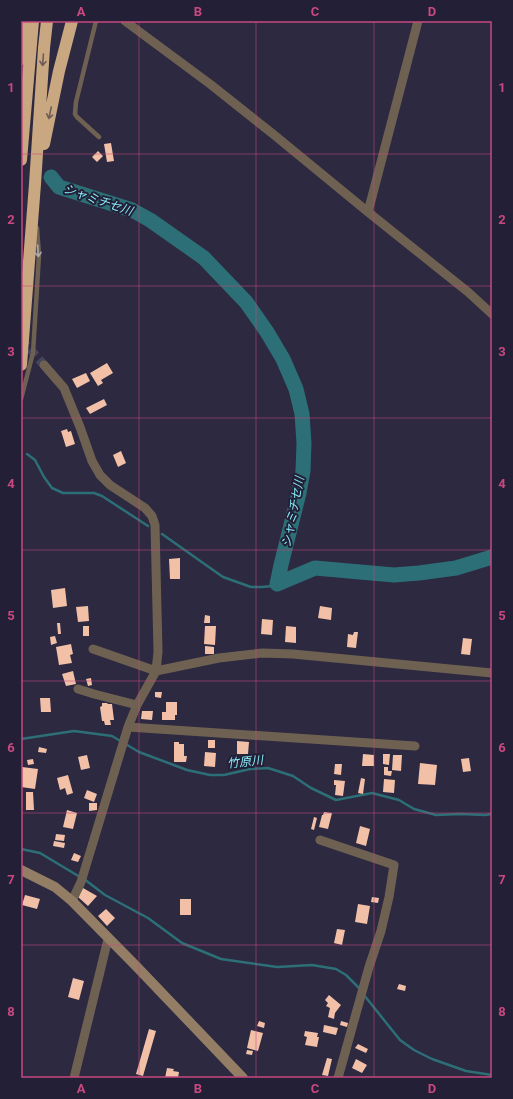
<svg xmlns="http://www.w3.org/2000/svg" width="513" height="1099" font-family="Roboto,'Noto Sans JP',sans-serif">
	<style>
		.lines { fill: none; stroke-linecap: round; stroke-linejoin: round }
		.stream { stroke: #2d6f76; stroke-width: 2.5 }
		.river { stroke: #2d6f76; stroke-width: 15 }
		.building { fill: #f2c0a7 }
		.street-tunnel { stroke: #46445a; stroke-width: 9; stroke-dasharray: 9 4.5; stroke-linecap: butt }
		.lane { stroke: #6f6151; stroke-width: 4.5 }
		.street { stroke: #6f6151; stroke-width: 9 }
		.secondary { stroke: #937d64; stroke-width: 10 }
		.highway { stroke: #c9a780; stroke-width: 12 }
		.oneway { stroke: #6e5c58 }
		.oneway2 { stroke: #b0aaad }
		.grid { fill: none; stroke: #c8497f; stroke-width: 1; stroke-opacity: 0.55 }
		.labels { text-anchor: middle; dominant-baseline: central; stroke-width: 4; stroke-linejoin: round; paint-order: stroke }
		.water-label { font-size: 12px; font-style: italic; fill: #88eefa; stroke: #231f37 }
		.neatline { fill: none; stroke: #c8497f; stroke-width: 1.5 }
		.grid-label { font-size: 13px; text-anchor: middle; font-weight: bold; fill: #c8497f }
	</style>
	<rect width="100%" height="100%" fill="#2c2941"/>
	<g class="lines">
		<!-- stream -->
		<path class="stream" d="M27,454l8,6 9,17 8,11 11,5h31l8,3 46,30
			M162,534l61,43 28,10h11l11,-1 4,-2
			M21,739l53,-8 38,5 27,16 48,18 23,5h14l26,-6 18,-1 25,8 18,12 25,12 36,-7 27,7 15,9 22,6 24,-1 25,1 7,-1
			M21,849l19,4 40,24
			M84,879l21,16 43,23 34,25 39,16 56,8 35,-2 24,4 10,6 14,14
			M364,995l36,45 14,10 18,9 34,12 26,4"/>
		<!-- river -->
		<path class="river" d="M51,177l8,10 73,23 18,10 54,38 42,44 21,30 16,27 13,30 6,25 2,29 -1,28 -4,22 -18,72 -4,19
			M277,584l38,-16 79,7 25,-2 37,-5 36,-11"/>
	</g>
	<!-- building -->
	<path class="building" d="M111,143l3,18 -7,1 -3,-18z
		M98,151l5,5 -6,6 -5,-5z
		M107,363l6,10 -12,7 2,3 -5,3 -8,-13z
		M86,373l4,8 -13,7 -5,-9z
		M104,399l3,6 -17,9 -4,-6z
		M67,429l1,3 3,-1 4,13 -9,3 -5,-16z
		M121,451l5,12 -8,4 -5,-12z
		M180,558v21h-10l-1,-20z
		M65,588l2,18 -14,2 -2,-18z
		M88,606l1,15 -11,1 -2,-15z
		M320,606l12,2 -1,12 -13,-2z
		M205,615l5,1v7h-6z
		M262,619l11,1 -1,15 -11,-1z
		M57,623h3l1,11h-3z
		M83,626h6v10h-6z
		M205,626h11l-1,19 -11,-1z
		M286,626l10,1v16l-11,-1z
		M354,632h4l-2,16 -9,-1 1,-13 5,1z
		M55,636l2,7 -6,2 -1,-8z
		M463,638l9,1 -2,16 -9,-1z
		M71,644l2,10 -3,1 2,8 -13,2 -3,-18z
		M205,646l9,1v7h-9z
		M73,671l3,13 -10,2 -4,-12z
		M91,678l1,7 -4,1 -2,-7z
		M155,692h7l-1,6 -6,-1z
		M40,698h10l1,14h-10z
		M166,702h11v13h-2v5h-13v-8h4z
		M102,703h5l1,1h4l2,16h-4l1,5h-6l-1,-4h-2l-2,-14 2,-1z
		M142,711h11l-1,9 -11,-1z
		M208,740h7v8h-7z
		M237,741l12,1 -1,12h-11z
		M174,742h5v2h5v12h3l-1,6h-12z
		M39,747l8,2 -1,4 -8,-1z
		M205,752l11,1 -1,14 -11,-1z
		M363,754l11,1v11h-12z
		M383,754h7l-1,11 -6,-1z
		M87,755l3,13 -9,2 -3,-13z
		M393,755h9l-1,16 -9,-1z
		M469,758l2,13 -8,1 -2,-13z
		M33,759l1,5 -6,1 -1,-5z
		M420,763l17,2 -2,20 -17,-1z
		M335,764h7l-1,11 -7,-1z
		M22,767l16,2 -3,20 -14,-2z
		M384,767h4v4h4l-1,5 -7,-1z
		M68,775l5,18 -6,2 -2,-7 -5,2 -3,-12z
		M361,778l4,1 -2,15 -5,-1z
		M384,779l11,1 -1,13 -11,-1z
		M334,780l11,1 -2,15 -8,-1 1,-10h-2z
		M87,790l10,4 -3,8 -10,-4z
		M26,792h7l1,18h-8z
		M89,803h8v7l-8,1z
		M67,810l10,3 -4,16 -10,-2z
		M324,812l8,1 -4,16 -9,-2 3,-12h1z
		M314,817l3,1 -3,12 -3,-1z
		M360,826l10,3 -4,17 -10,-3z
		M56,834l9,1 -1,6 -9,-1z
		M54,841l11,2 -1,5 -11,-2z
		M74,853l7,3 -3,6 -7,-2z
		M83,888l14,8 -9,10 -10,-9z
		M25,895l15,4 -3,10 -15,-4z
		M372,897l7,1 -1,5 -7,-1z
		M180,899h11v16h-11z
		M358,904l12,2 -3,18 -12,-2z
		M106,909l9,9 -8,8 -9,-10z
		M337,929l8,1 -3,15 -8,-2z
		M73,978l11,3 -5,19 -11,-3z
		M399,984l7,2 -1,5 -8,-2z
		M329,995l12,10 -6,8 -1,6 -6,-2 2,-9 -4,-2 2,-3 -3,-3z
		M259,1021l6,2 -1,5 -7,-2z
		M341,1021l7,2 -1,4 -7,-2z
		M324,1025l14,3 -2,7 -13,-3z
		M149,1029l7,2 -13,45 -7,-2z
		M251,1030l12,3 -5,18 -11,-3z
		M305,1031l13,2 -1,4h2l-2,10 -12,-2 2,-8 -3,-1z
		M358,1044l10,5 -2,4 -11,-5z
		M247,1050l6,1 -1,4 -6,-1z
		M327,1058l5,1 -4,17 -6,-1z
		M356,1059l11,6 -5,8 -10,-5z
		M167,1068l7,1 -1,2 6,1 -1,6h-13z"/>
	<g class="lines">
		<!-- street-tunnel -->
		<path class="street-tunnel" d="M21,339l23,26"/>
		<!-- lane -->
		<path class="lane" d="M96,21l-20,81 -1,12 2,3 22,20
			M21,399l12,-46 6,-98 -2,-27"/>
		<!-- street -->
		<path class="street" d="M125,21l85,63 63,50 95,78 100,80 24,22
			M368,212l50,-191
			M44,365l20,23 16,39 12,34 8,14 10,10 35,23 7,8 3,9 3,127 -2,19 -19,34 -9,22 -47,155 -9,19
			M93,649l63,22 63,-13 43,-5 31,1 199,19
			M78,689l16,5 43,11
			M128,727l287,19
			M320,840l74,25 -5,32 -8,34 -12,36 -31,111
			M74,1078l34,-139"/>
		<!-- secondary -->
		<path class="secondary" d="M21,870l34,17 17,14 65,66 106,111"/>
		<!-- highway -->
		<path class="highway" d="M22,59l1,-38
			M44,144l15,-73 13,-50
			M21,160l12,-139
			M21,365l14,-181 9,-136 3,-27"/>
	</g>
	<!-- one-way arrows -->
	<defs><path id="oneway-shaft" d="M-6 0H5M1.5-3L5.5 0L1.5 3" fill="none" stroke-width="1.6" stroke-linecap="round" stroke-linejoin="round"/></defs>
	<g class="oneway">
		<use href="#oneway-shaft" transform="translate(43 60) rotate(94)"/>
		<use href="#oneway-shaft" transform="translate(50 113) rotate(102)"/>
	</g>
	<use class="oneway2" href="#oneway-shaft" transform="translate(38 251) rotate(87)"/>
	<!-- grid -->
	<path class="grid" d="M139,21v1057M256,21v1057M374,21v1057M21,154h471M21,286h471M21,418h471M21,550h471M21,681h471M21,813h471M21,945h471"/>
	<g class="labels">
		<!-- water labels -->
		<g class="water-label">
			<text transform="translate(98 200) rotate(19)">シャミチセ川</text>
			<text transform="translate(293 512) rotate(-79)">シャミチセ川</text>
			<text transform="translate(245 762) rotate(-6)">竹原川</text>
		</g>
	</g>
	<!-- border -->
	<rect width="513" height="1099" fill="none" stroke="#231f37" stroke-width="44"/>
	<rect x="22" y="22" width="469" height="1055" class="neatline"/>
	<g class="grid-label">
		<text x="81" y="16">A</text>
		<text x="198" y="16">B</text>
		<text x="315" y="16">C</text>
		<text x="432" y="16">D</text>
		<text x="11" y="92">1</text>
		<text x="502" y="92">1</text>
		<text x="11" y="224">2</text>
		<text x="502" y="224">2</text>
		<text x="11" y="356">3</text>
		<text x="502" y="356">3</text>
		<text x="11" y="488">4</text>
		<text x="502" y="488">4</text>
		<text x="11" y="620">5</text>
		<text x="502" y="620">5</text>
		<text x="11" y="752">6</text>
		<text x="502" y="752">6</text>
		<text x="11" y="884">7</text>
		<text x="502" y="884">7</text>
		<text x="11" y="1016">8</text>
		<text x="502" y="1016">8</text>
		<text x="81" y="1093">A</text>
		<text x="198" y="1093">B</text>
		<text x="315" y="1093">C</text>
		<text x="432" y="1093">D</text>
	</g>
</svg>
